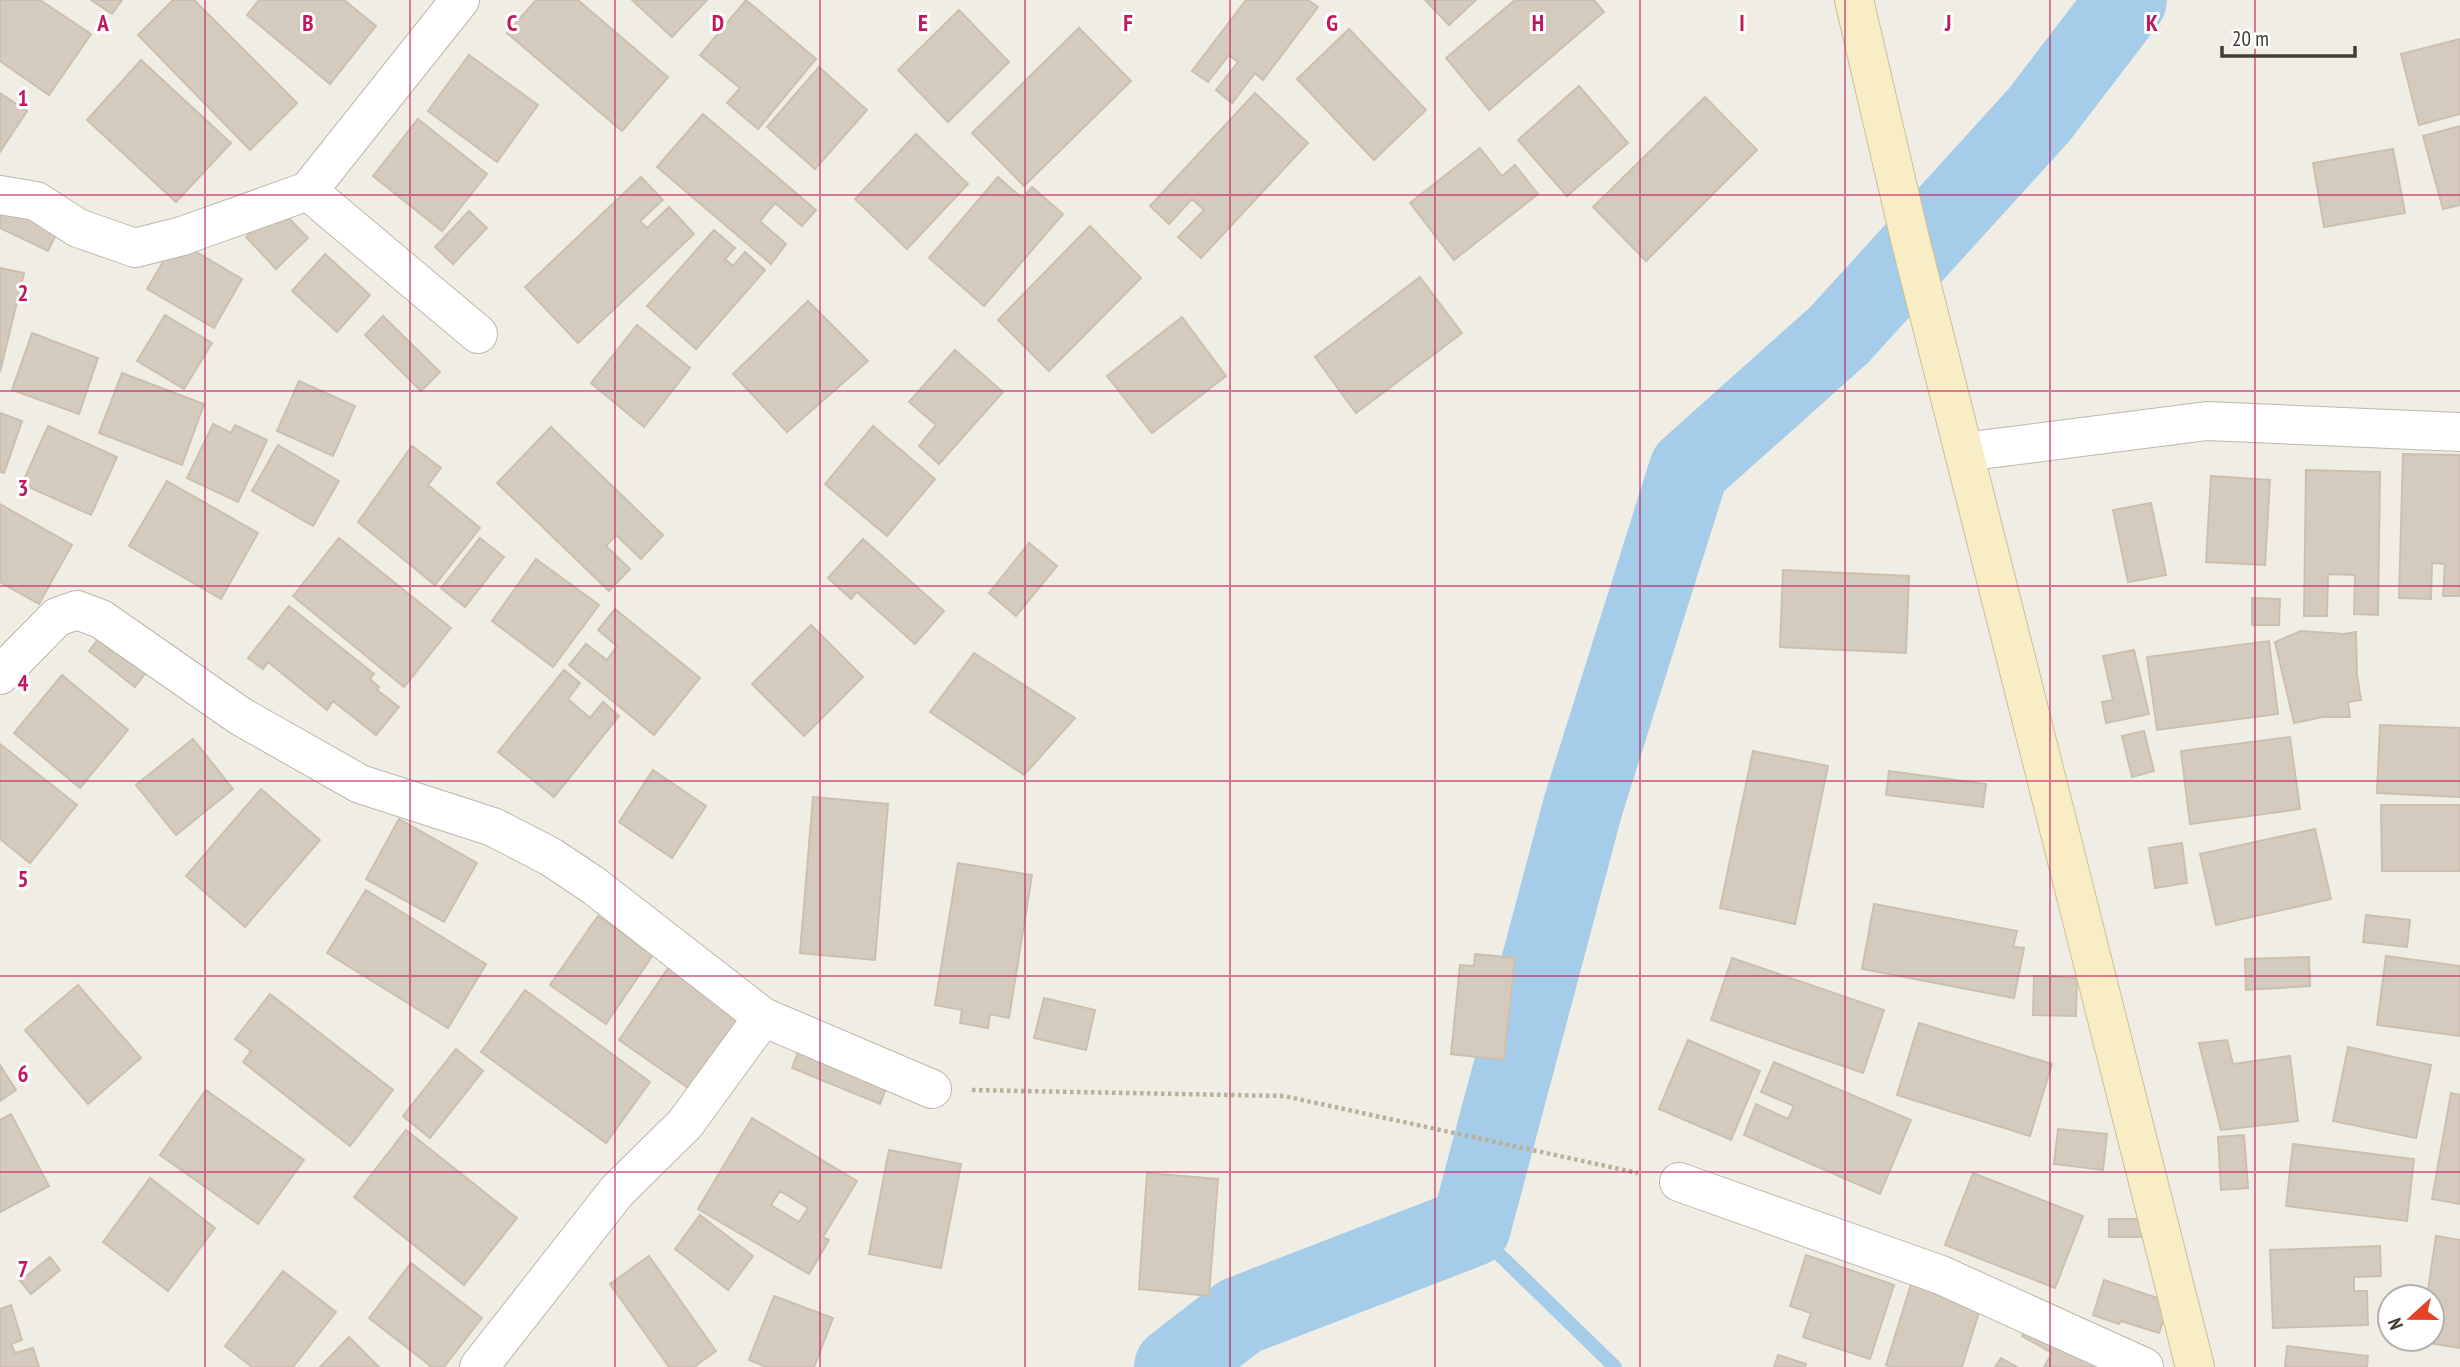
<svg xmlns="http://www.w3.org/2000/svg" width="2460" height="1367" font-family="'PT Sans Narrow',sans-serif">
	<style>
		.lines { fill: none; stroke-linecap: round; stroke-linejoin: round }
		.stream { stroke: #a5cde9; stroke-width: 14 }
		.river { stroke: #a5cde9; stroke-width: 80 }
		.building { fill: #d4cbbe; stroke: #cbc0af; stroke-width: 2; fill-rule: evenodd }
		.street-casing { stroke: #beb7ab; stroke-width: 40 }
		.secondary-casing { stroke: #ccbf97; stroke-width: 40 }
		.path { stroke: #bbb09b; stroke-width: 4.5; stroke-dasharray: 3.5 3.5; stroke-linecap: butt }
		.street { stroke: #fff; stroke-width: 38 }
		.secondary { stroke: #f9edc6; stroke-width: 38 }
		.grid { fill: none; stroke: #c2185b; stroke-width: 2; stroke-opacity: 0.55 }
		.grid-label { font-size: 23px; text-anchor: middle; font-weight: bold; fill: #c2185b; stroke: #fff; stroke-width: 6; stroke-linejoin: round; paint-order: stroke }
	</style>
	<rect width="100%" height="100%" fill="#f0ede4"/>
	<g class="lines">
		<!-- stream -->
		<path class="stream" d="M1471,1227l144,140"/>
		<!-- river -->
		<path class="river" d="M1174,1367l66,-51 231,-89 112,-421 106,-337 150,-134 200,-220 88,-115"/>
	</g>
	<!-- building -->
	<path class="building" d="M0,0h40l51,34 -42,61 -49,-34z
		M91,0h31l-10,14z
		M173,0h21l103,103 -47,47 -112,-115z
		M259,0h85l32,26 -46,58 -83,-69z
		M536,0h42l90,77 -46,54 -115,-98z
		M632,0h75l-35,37z
		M746,0l70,59 -58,70 -31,-26 13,-15 -40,-33z
		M1246,0h62l10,7 -55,73 -8,-7 -23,30 -16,-13 22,-28 -9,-7 -21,27 -16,-11z
		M1425,0h51l-27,25z
		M1515,0h79l10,12 -115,98 -43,-52z
		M959,10l50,52 -61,60 -50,-52z
		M1079,28l52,53 -107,105 -52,-53z
		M1349,29l77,81 -52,50 -77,-81z
		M2460,39v75l-41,11 -18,-71z
		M469,55l69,50 -41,57 -69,-51z
		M141,60l90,83 -55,59 -89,-82z
		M819,67l48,43 -52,59 -48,-42z
		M1579,86l49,57 -61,53 -49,-56z
		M0,93l27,18 -27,41z
		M1255,93l53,50 -107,115 -23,-21 26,-27 -12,-11 -23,25 -19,-18z
		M1705,97l52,53 -111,111 -53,-54z
		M703,114l113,96 -14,16 -27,-23 -15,18 26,23 -15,20 -114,-97z
		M418,119l69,55 -45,57 -69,-55z
		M2460,126v79l-17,4 -20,-73z
		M916,134l52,50 -61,65 -52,-50z
		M1480,148l22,28 13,-11 23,29 -84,66 -44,-57z
		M2393,149l12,64 -81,14 -11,-64z
		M641,177l22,23 -23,21 7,7 22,-21 25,27 -116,109 -53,-56z
		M998,177l24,21 10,-11 31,27 -79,92 -55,-48z
		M277,206l31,32 -32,31 -30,-32z
		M0,208l68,2 -20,41 -48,-23z
		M469,211l18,17 -34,36 -18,-17z
		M1090,226l51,52 -92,93 -51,-51z
		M714,230l21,18 -10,11 8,7 12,-14 20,18 -69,79 -49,-43z
		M176,240l66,39 -28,49 -67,-39z
		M325,254l45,41 -33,37 -45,-41z
		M0,268l24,5 -24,99z
		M1420,277l42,56 -106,80 -41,-56z
		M808,301l60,60 -81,71 -54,-58z
		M165,315l47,28 -28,46 -47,-28z
		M383,316l57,56 -19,19 -56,-56z
		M1182,317l44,59 -74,57 -45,-57z
		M637,325l53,43 -46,59 -53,-44z
		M32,333l66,25 -19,56 -67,-24z
		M955,350l48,42 -64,72 -20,-18 17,-21 -27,-23z
		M122,373l82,31 -22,61 -83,-32z
		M299,381l56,25 -22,50 -56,-25z
		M0,413l22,8 -18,52 -4,-1z
		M213,424l18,9 4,-8 32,15 -29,62 -51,-24z
		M48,426l69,31 -26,58 -69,-31z
		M873,426l62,53 -48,57 -62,-52z
		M551,427l112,108 -22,24 -25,-24 -10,11 24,23 -21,22 -112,-108z
		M278,445l61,36 -26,45 -61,-35z
		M412,446l29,22 -13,17 52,43 -45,57 -77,-63z
		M2403,454l57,1v141h-17l2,-32 -13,-1 -1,36 -32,-1z
		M2306,470l74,2 -2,143 -24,-1 1,-39 -27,-1 -1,42h-23z
		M2211,476l59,4 -5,85 -59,-3z
		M167,481l91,52 -37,66 -92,-53z
		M2151,503l15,72 -38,7 -15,-72z
		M0,504l72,41 -33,59 -39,-22z
		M339,538l112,90 -47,59 -111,-91z
		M480,538l24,19 -39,50 -24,-19z
		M863,539l81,72 -29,33 -58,-52 -6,7 -23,-21z
		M1029,543l28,23 -41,50 -27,-23z
		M536,559l63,46 -46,62 -61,-46z
		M1783,570l126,6 -3,77 -126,-6z
		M2252,598l28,1 -1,26h-27z
		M289,606l85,68 -4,5 9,8 -2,3 22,17 -23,28 -43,-34 -6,9 -59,-48 -5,7 -15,-11z
		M615,609l85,69 -46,57 -85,-70 17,-21 21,16 10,-14 -19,-16z
		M114,618l47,34 -26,35 -46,-36z
		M811,625l52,52 -59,59 -52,-52z
		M2301,631l43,3 12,-2 1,43 4,25 -13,2 2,15h-27l-29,6 -19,-81z
		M2269,641l9,73 -121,16 -10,-73z
		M2134,650l15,64 -43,9 -4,-21 11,-2 -10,-44z
		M974,653l101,65 -51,57 -94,-63z
		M564,670l16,13 -12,16 22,19 13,-16 16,14 -65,81 -56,-45z
		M62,675l66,55 -48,58 -66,-55z
		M2380,725l80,3v69l-83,-4z
		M2144,731l10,40 -22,6 -10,-41z
		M2290,737l10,72 -110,15 -9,-73z
		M193,739l40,50 -57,46 -40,-50z
		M0,744l77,61 -47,58 -30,-24z
		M1753,751l75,15 -33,158 -75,-16z
		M653,770l53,36 -34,52 -53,-36z
		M1889,771l97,13 -3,23 -97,-12z
		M261,789l59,51 -75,87 -59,-51z
		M813,797l75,7 -13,156 -75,-7z
		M2381,805h79v66h-78z
		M399,819l78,44 -33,59 -78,-43z
		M2315,829l16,70 -115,26 -16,-71z
		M2182,843l5,40 -32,5 -6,-40z
		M958,863l74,12 -23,143 -19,-4 -2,14 -28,-5 2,-13 -27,-5z
		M366,890l120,74 -38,64 -121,-75z
		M1874,904l143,27 -4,16 11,1 -10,50 -152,-29z
		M2366,915l44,5 -3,27 -44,-5z
		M598,916l55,39 -47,69 -56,-39z
		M1475,954l40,4 -11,102 -53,-6 9,-89 14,1z
		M2386,956l74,10v70l-83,-11z
		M2309,957l1,29 -64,4 -1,-31z
		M1732,958l152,52 -21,63 -152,-53z
		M673,961l78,54 -54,79 -78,-54z
		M2034,976l43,2 -1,38 -43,-1z
		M78,985l63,73 -53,46 -63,-74z
		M525,990l125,92 -44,61 -125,-91z
		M270,994l123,96 -43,56 -107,-84 8,-11 -16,-12z
		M1044,998l51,12 -9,40 -52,-12z
		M1919,1023l133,41 -22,72 -133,-41z
		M806,1032l88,36 -14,36 -88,-36z
		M1688,1040l72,31 -29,69 -72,-31z
		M2227,1040l6,24 57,-8 8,65 -77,9 -22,-87z
		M2348,1047l83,18 -15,73 -83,-17z
		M456,1049l27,22 -53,67 -27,-22z
		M1774,1062l137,58 -31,74 -136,-59 12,-31 32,15 6,-13 -33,-14z
		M0,1065l16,25 -16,11z
		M206,1090l98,70 -46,64 -98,-69z
		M2451,1093l9,2v109l-28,-5z
		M11,1114l38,72 -49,26v-92z
		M752,1118l105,63 -34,56 6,3 -20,34 -111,-65zM780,1191l28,17 -9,14 -28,-17z
		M2058,1129l49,5 -4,36 -49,-6z
		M406,1130l111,88 -53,67 -110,-88z
		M2244,1135l4,53 -27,2 -3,-53z
		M2293,1144l121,15 -7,62 -121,-15z
		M889,1150l72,14 -20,104 -72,-14z
		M1147,1173l71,6 -9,117 -70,-7z
		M1973,1173l110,43 -28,72 -110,-43z
		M150,1178l65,50 -47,63 -65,-49z
		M700,1215l53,41 -25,34 -53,-41z
		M2109,1219h35v18h-35z
		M2436,1236l24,4v108l-39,-6v-3h11v-42h-5z
		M2380,1246l1,30 -27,1v14h13l1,34 -95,3 -3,-78z
		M1806,1255l88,30 -24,74 -67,-22 8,-24 -21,-7z
		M649,1256l67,95 -22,16h-25l-59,-83z
		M50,1257l10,13 -29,24 -11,-13z
		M411,1263l71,55 -38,49h-12l-63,-49z
		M283,1271l53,41 -43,55h-41l-27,-21z
		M2104,1280l65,22 -10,31 -38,-12 -2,3 -26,-9z
		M1911,1284l70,22 -19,61h-69l-7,-2z
		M774,1296l59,22 -19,49h-47l-18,-7z
		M11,1305l11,35 -11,4 4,9 18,-5 6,19h-39v-58z
		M2033,1316l86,51h-75l8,-14 -30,-17z
		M349,1337l30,30h-59z
		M2287,1346l81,10 -1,11h-82z
		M1778,1355l28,9 -1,3h-31z
		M2001,1358l16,9h-22z"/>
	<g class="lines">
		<defs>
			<path id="street" d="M308,191l170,143
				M0,195l36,6 42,27 57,20 47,-12 126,-45 152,-191
				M1964,452l243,-31 253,11
				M0,675l57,-58 20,-7 24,9 139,97 120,68 133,43 58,30 42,28 170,132 169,72
				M1679,1182l262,93 203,92
				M479,1367l138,-176 68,-67 78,-107"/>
			<path id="secondary" d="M1854,0l56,239 285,1128"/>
		</defs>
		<!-- street casing -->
		<use href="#street" class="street-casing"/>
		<!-- secondary casing -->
		<use href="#secondary" class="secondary-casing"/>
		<!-- path -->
		<path class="path" d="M972,1090l312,6 354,77"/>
		<!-- street -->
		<use href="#street" class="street"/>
		<!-- secondary -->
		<use href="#secondary" class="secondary"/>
	</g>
	<!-- grid -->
	<path class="grid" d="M205,0v1367M410,0v1367M615,0v1367M820,0v1367M1025,0v1367M1230,0v1367M1435,0v1367M1640,0v1367M1845,0v1367M2050,0v1367M2255,0v1367M0,195h2460M0,391h2460M0,586h2460M0,781h2460M0,976h2460M0,1172h2460"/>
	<g class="grid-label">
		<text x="103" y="31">A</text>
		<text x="308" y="31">B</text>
		<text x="512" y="31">C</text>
		<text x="718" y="31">D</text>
		<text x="923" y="31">E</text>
		<text x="1128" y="31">F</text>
		<text x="1332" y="31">G</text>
		<text x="1538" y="31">H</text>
		<text x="1742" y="31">I</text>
		<text x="1948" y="31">J</text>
		<text x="2152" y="31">K</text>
		<text x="23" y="106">1</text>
		<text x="23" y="301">2</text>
		<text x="23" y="496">3</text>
		<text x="23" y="691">4</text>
		<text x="23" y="887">5</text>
		<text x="23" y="1082">6</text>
		<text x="23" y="1277">7</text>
	</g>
	<!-- north arrow -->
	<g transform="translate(2411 1318) rotate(249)"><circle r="33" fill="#ffffff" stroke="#b3b1ae" stroke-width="2"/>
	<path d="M0-5L12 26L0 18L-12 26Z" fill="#e64226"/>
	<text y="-10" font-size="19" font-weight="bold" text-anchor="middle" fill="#423d35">N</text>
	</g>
	<!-- scale -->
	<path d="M2222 46v10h133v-10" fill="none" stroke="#423d35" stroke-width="3.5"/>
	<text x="2232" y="46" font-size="21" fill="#423d35" stroke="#ffffff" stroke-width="5" paint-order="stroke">20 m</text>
</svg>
